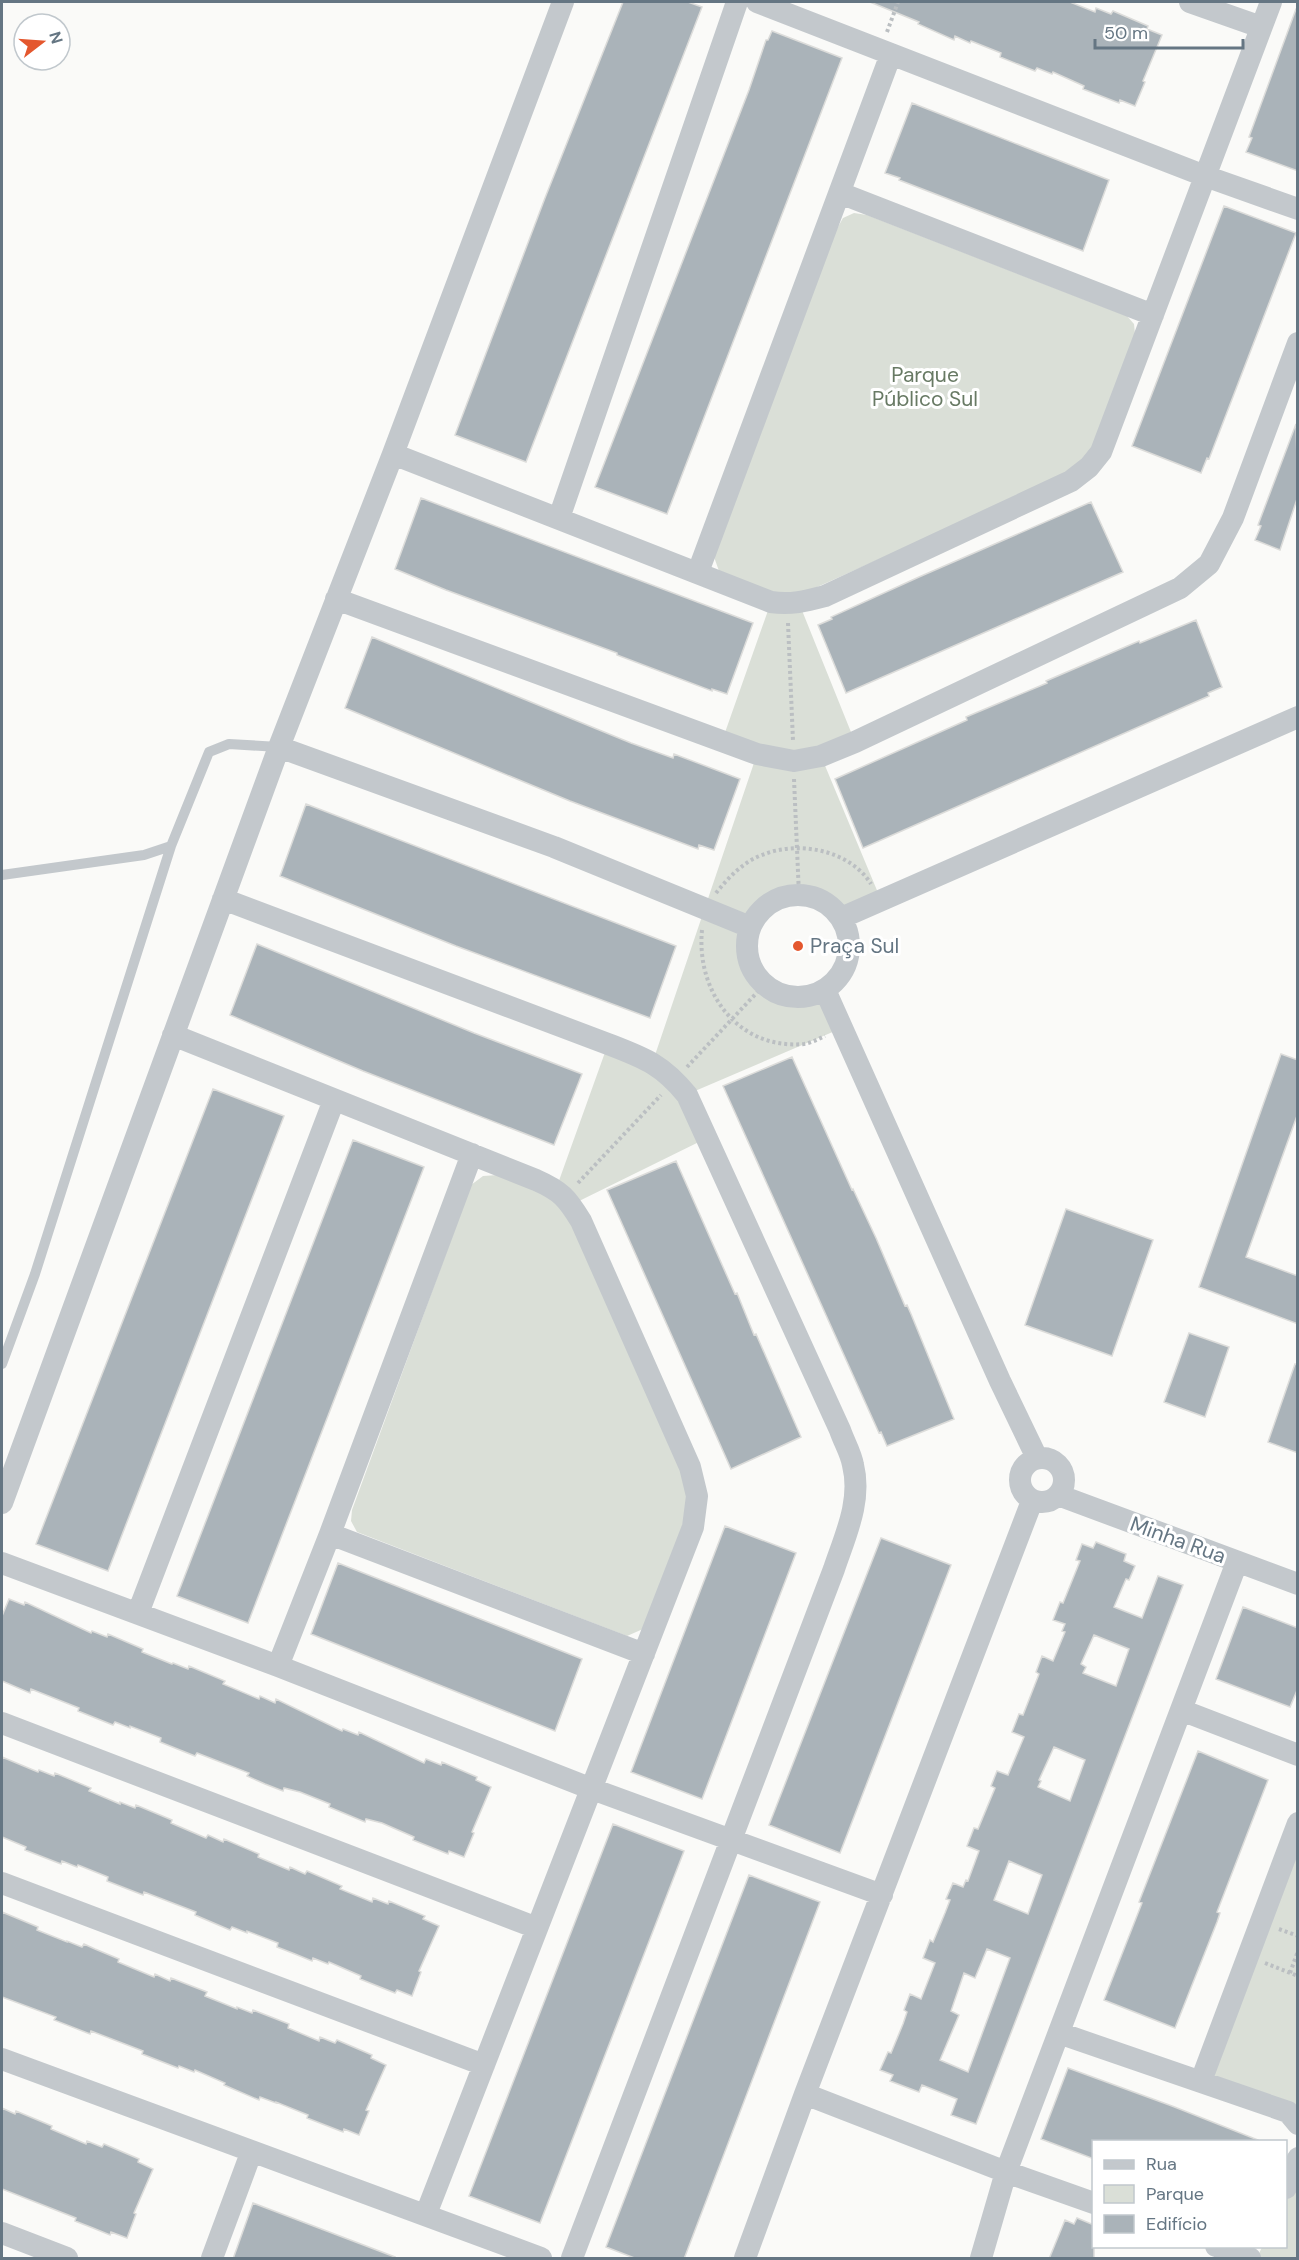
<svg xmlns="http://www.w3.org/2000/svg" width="1299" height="2260" font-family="'DM Sans',sans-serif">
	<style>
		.green { fill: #dadfd7 }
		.building { fill: #aab3b9; stroke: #dcdcda; stroke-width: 1.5; fill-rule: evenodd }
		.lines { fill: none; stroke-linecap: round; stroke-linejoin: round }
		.path { stroke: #bbbfc2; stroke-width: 4; stroke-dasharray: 3 3; stroke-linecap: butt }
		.service { stroke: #c3c8cc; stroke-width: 10 }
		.minor { stroke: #c3c8cc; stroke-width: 22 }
		.poi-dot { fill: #e4572e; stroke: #fff; stroke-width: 2 }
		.labels { text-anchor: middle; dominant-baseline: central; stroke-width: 6; stroke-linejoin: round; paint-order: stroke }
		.park-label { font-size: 21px; fill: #687a64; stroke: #fff }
		.poi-label { font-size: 21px; fill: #657683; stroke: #fff; text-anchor: start }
		.street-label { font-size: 21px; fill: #657683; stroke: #fff }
	</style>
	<rect width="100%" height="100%" fill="#fafaf8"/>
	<!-- green -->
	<path class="green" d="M854,213l13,2 260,101 7,8 1,10 -42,115 -12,15 -30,18 -236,106 -16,15 56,139 -34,14 60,144 -40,18c-63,-67 -130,32 -72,70 19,12 36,10 56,2l17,38 -154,66 19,44 -136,67 109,262 7,29 -2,24 -42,109 -16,7 -270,-104 -6,-11 1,-11 119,-325 12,-9 15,-1 58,14 52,-145 45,17 104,-307 -35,-13 49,-139 -52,-31 -5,-14 120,-323 9,-16z
		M1297,1823v301l-96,-43z
		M1297,2158v100h-40l5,-11 24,-1v-58z"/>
	<!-- building -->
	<path class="building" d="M623,2h65l14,5 -176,455 -71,-27 90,-237z
		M870,2h200l25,10 1,-4 15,6 2,-3 35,15 -1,3 15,6 -19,46 2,1 -10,24 -15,-6 -1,3 -36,-14 1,-3 -31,-14 -1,2 -15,-6 -2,3 -35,-14 1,-4 -30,-12 -1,2 -15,-7 -1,4 -36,-16 1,-2z
		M1296,9h2v162l-52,-19 6,-14 -3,-1z
		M772,31l70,27 -175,456 -72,-27 154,-397 17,-50h2z
		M912,103l197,77 -26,71 -184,-71 1,-2 -15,-5z
		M1224,206l72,27 -87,226 -2,-1 -6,15 -69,-27z
		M1296,424l2,72 -18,54 -25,-10 6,-14 -3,-1z
		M421,498l332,125 -26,71 -15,-5v2l-95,-36v-2l-171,-63 -51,-21z
		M1091,502l32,70 -277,121 -28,-68 14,-6 -1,-2 88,-40z
		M1196,620l26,67 -14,6 1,3 -346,152 -28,-69 132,-59 -1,-3 81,-34 -1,-2 93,-40 1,2z
		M372,637l259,106 42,15 1,-4 66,25 -26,71 -15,-5 -1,4 -128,-48 -225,-93z
		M306,804l370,142 -26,72 -194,-72 -176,-70z
		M257,944l217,89 108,41 -28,71 -191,-74 -133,-56z
		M1281,1054l17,6v53l-52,144 52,19v48l-99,-37z
		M792,1057l60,133 1,-1 23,49 29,68 2,-1 4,9 43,105 -67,27 -6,-14 -2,1 -156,-347z
		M213,1089l71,27 -176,455 -72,-27z
		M353,1140l71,27 -176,456 -71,-27z
		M676,1161l59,133 2,-1 17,42 2,-1 45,103 -70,32 -124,-279z
		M1066,1209l87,31 -41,116 -87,-31z
		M1189,1333l40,14 -24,70 -41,-15z
		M1295,1364l3,1v88l-30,-11z
		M725,1526l71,27 -94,246 -71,-27z
		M881,1538l70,27 -111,288 -71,-28z
		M1096,1542l30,12 -2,7 11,5 -6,14 -3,-1 -12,28 28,11 16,-42 25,9 -207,539 -25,-9 6,-16 -35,-14 -3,7 -29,-11 3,-6 -13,-5 8,-18 3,1 12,-29 4,-12 -3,-2 6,-16 11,5 14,-36 -12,-5 7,-18 3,2 12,-29 5,-13 -4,-1 7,-16 10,4 3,-7 2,1 11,-30 -12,-5 7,-18 4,1 17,-41 -4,-2 6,-15 11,4 16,-38 -12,-5 7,-18 4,1 16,-41 -3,-2 6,-16 11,5 12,-29 -3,-1 3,-7 -12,-4 7,-18 3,1 17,-42 -4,-1 6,-16 11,4zM1094,1635l35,14 -13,37 -33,-13 3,-6 -5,-3zM1054,1747l31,13 -15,41 -32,-14 3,-6 -2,-1zM1009,1861l33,14 -14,39 -34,-14zM987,1949l23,9 -42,114 -28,-12 19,-45 -8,-4 13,-38 11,5z
		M338,1563l244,96 -27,72 -244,-97z
		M9,1599l15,6 1,-3 66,31 1,-2 15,6 1,-3 35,15 -1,3 30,12 1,-1 15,6 1,-3 36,15 -2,3 36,15 1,-3 15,7 1,-4 66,32 1,-2 15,6 1,-3 65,31 2,-4 15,6 1,-3 35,15 -1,3 15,7 -19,45 2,1 -10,24 -15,-6 -1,3 -35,-14 1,-3 -32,-14 -16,-4 -1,3 -36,-15 1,-3 -30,-12 -16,-4 -1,3 -18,-7 -18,-8 2,-3 -52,-20 -2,3 -35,-14 1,-4 -31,-12v2l-15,-6 -2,3 -35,-14 1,-3 -48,-19 -1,4 -28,-12v-65z
		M1243,1607l55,21v60l-8,19 -74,-28z
		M1198,1751l70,29 -51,132 3,1 -3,9 -42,106 -71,-28 38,-97 -3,-1z
		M2,1757l36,15 1,-2 15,6 1,-3 36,15 -2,3 31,13v-2l15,6 1,-3 36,15 -1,3 35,15 2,-3 15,7 1,-3 35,15 -1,3 31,13 1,-3 15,7 2,-3 35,15 -2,3 32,13 1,-4 15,6 1,-3 36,15 -2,3 16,7 -20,45 2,1 -9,24 -15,-6 -2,3 -35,-14 1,-3 -32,-14 -1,2 -15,-6 -1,3 -17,-7 -18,-7 1,-4 -31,-12v2l-15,-6 -2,3 -35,-15 1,-3 -52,-20 -1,3 -36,-14 1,-4 -30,-12 -1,2 -15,-6 -1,3 -36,-14 1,-3 -24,-10z
		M613,1824l71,27 -144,372 -71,-27z
		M749,1875l71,27 -136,357h-47l-31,-12z
		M2,1912l36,15 -1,3 30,12v-1l15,6 2,-3 11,5 24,10 -1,3 36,15 1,-3 15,7 1,-3 36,14 -2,4 32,13v-2l15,6 1,-3 36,14 -1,4 31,13 1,-4 15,6 2,-3 35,15 -1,3 15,7 -20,45 3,1 -10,24 -15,-6 -1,3 -36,-14 1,-3 -32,-13v1l-16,-6 -1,3 -35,-15 1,-2 -30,-13 -1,2 -15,-6 -1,2 -36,-14 1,-3 -52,-20 -1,3 -36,-14 2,-3 -54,-20z
		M1068,2068l104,38 86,34v2h-164v17l-53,-20z
		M2,2108l13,6 1,-3 36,15 -1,3 35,15 1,-3 15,6 2,-3 35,15 -1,3 15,7 -19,44 2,1 -9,24 -16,-6 -1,3 -17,-7 -18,-7 1,-3 -74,-29z
		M253,2203l142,54 -1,2h-161z
		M1077,2218l17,7v34h-45l16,-39 9,4z"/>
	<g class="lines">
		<!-- path -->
		<path class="path" d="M887,32l11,-30
			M788,623l5,118
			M794,779l5,116
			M716,893c13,-16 27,-31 46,-38 36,-15 88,-5 109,29
			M702,930c-6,61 35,120 102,114 7,-1 14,-5 21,-8
			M687,1067l77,-82
			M578,1183l83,-88
			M1279,1929l19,7
			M1265,1963l33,13
			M1290,1973l8,-22"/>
		<!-- service -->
		<path class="service" d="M2,875l142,-20 27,-9 38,-94 20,-8 50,3
			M2,1364l33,-90 136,-428"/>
		<!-- minor -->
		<path class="minor" d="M757,2l448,174 93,33
			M1190,2l71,25
			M840,193l313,122
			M393,454l378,148c20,3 35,-1 54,-6l246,-115 18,-14 12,-15 170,-450
			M559,518l178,-516
			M698,572l193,-518
			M336,599l421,155 37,7 27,-5 34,-14 325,-154 29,-24 24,-46 65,-175
			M279,747l275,100 196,80
			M747 946a51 51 0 1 1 102 0a51 51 0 1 1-102 0Z
			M223,899l385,145c36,14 54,20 79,51l153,335c4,12 11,23 13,35 9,36 -8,71 -19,104l-262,689
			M841,918l457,-201
			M825,990l175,391 37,77
			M173,1035l363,145c25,11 31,18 45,41l109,246 7,29 -4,31 -267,687
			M1020 1480a22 22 0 1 1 44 0a22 22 0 1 1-44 0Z
			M1058,1495l240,89
			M2,1503l277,-756 114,-293 170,-452
			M330,1534l314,120
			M2,1563l276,103 314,123 290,106
			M138,1613l196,-513
			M278,1666l52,-132 142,-380
			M1181,1710l117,45
			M2,1723l535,205
			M2,1883l482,182
			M1059,2033l229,79 10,12
			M2,2059l539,199
			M1201,2081l97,-258
			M805,2094l201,78 88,31
			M1286,2188l12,-30
			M2,2233l65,25
			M1216,2246l34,12
			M212,2258l39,-105
			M745,2258l60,-164 227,-593
			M981,2258l25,-86 231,-610"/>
	</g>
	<!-- markers -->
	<circle class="poi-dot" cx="798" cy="946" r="6"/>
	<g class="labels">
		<!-- park labels -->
		<g class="park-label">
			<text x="925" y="375">Parque<tspan x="925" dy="24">Público Sul</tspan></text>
		</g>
		<!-- poi labels -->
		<g class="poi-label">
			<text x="810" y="946">Praça Sul</text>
		</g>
		<!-- street labels -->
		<g class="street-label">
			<text transform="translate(1178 1540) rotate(20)">Minha Rua</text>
		</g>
	</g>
	<!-- border -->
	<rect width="1299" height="2260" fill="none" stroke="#657683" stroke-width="6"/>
	<!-- legend -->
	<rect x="1092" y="2140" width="195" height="108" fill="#ffffff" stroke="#c1c8cd" stroke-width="1.5"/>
	<rect x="1104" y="2160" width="30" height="9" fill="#c3c8cc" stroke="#c1c8cd" stroke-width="1.5"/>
	<text x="1146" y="2170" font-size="18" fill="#657683">Rua</text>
	<rect x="1104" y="2185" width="30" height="18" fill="#dadfd7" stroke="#c1c8cd" stroke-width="1.5"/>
	<text x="1146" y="2200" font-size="18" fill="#657683">Parque</text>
	<rect x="1104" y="2215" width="30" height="18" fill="#aab3b9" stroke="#c1c8cd" stroke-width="1.5"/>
	<text x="1146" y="2230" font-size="18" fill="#657683">Edifício</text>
	<!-- north arrow -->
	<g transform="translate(42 42) rotate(73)"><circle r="28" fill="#ffffff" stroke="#c1c8cd" stroke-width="1.5"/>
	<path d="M0-4.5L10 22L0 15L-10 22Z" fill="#e4572e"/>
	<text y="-9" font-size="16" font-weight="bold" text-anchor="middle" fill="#657683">N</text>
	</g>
	<!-- scale -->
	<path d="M1095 39v9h148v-9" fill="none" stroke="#657683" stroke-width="3"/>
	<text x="1104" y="39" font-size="18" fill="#657683" stroke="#ffffff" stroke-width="4.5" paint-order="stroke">50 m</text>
</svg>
